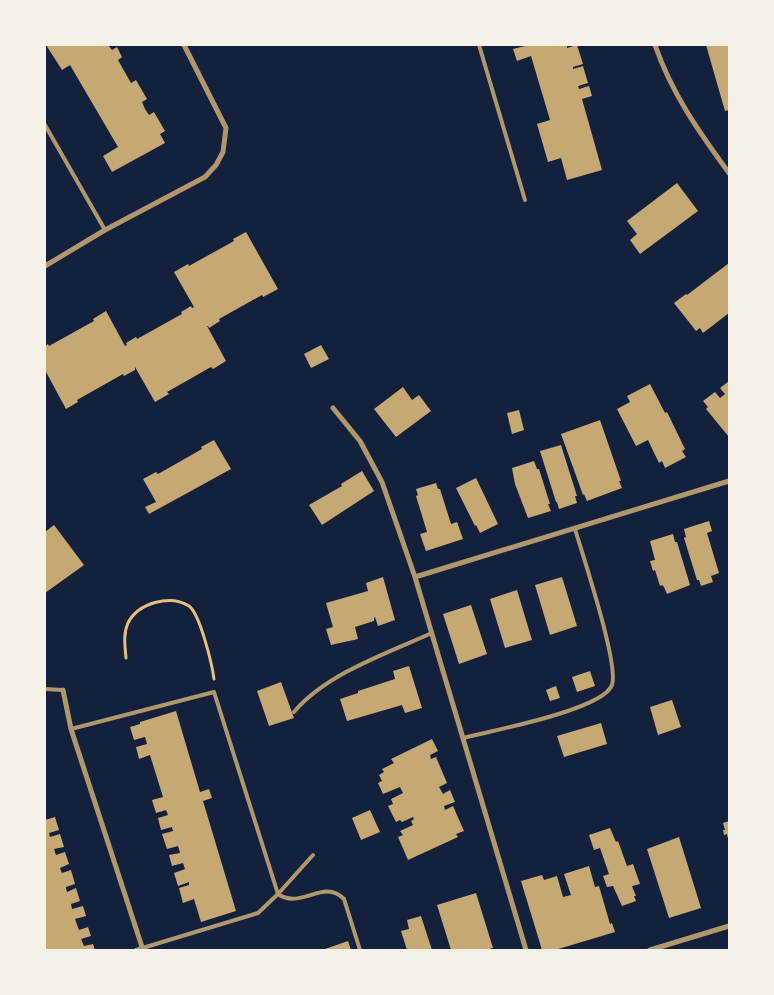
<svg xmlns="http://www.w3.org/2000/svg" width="774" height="995" font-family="Barlow,sans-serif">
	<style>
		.building { fill: #c6a872 }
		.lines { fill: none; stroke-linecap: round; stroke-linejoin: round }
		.path { stroke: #e5c07b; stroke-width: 3 }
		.service { stroke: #b1986c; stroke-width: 4 }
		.minor { stroke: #b1986c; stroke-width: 5 }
	</style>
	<rect width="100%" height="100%" fill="#14213d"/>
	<!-- building -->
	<path class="building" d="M46,45h62l4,5 5,-3 5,10 -4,3 9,16 4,7 5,-3 11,19 -5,3 3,7 4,6 5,-3 11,19 -5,3 5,9 -53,29 -9,-16 15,-9 -48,-82 -8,5z
		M529,45h38v3l10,-3 6,19 -10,3v2l10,-3 5,17 -10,3 1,3 10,-3 3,10 -10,3 20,71 -35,10 -6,-22 -13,4 -11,-38 13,-4 -19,-64 -14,5 -4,-12z
		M706,45h23v65l-4,1z
		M677,183l21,28 -58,43 -10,-14 7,-6 -10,-13z
		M246,232l32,57 -15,8 -1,-2 -43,24 1,2 -11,7 -1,-2h-1l19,35 -13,8 -2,-2 -44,25 2,2 -14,8 -20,-35v3l-11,6 -1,-2 -46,26 1,2 -12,7 -21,-39v-24l3,-2 1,2 45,-25 -1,-2 13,-8 19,35 2,-1 -1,-2 10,-6 1,2 45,-25 -1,-2 10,-6 1,2 2,-1 -20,-35 14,-8 1,2 45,-25 -1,-2z
		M729,263v50l-26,20 -3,-5 -4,3 -22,-28 12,-9 1,1z
		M321,345l8,14 -18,9 -7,-14z
		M729,381v56l-23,-28 2,-2 -5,-6 12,-9 5,6 5,-4 -5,-6z
		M650,384l15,29 2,-1 18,37 -3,2 4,6 -21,11 -3,-7 -3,2 -11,-23 -12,6 -19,-37 13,-7 -3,-6z
		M403,387l9,13 7,-5 12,16 -35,26 -22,-28z
		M519,410l5,20 -12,4 -5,-21z
		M600,420l21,61h-2l3,7 -35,13 -3,-7 -1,1 -22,-61z
		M214,440l17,29 -82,45 -4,-7 11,-5 -13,-23 13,-7 2,2 44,-25 -1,-2z
		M561,445l16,51h-2l2,7 -18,6 -2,-7h-1l-16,-51z
		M534,461l3,8h2l11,35h-2l3,7 -23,7 -13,-34 -3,-16z
		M362,471l12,20 -52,34 -13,-20 33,-19 -1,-2z
		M476,478l22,46 -18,9 -4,-8 -1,1 -19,-38z
		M436,483l2,6h2l11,35 6,-2 6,17 -37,12 -6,-17 7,-2 -11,-36 2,-1 -2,-6z
		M709,521l3,10 -5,2 12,40 -8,3 2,6 -12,4 -2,-6h-2l-13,-42 2,-1 -2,-8z
		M54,525l30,40 -39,28v-61z
		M673,534l2,8h2l13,43 -23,9 -3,-7 -2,-2 -2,1 -5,-16 -2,1 -3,-10 5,-1 -5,-19z
		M383,577l12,43 -17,6 -3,-9 -1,1v3l-19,6 3,12 -27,6 -5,-16 7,-2 -7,-24 42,-12 -2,-8z
		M562,577l15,49 -27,9 -15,-50z
		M517,590l15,50 -27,8 -15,-49z
		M471,605l16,49 -28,10 -16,-50z
		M409,666l13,42 -17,5 -3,-8 -55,16 -7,-22 18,-6v-2l37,-12 -2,-8z
		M590,671l5,15 -18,6 -5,-15z
		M281,682l13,36 -25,8 -12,-35z
		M556,686l4,12 -10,3 -4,-11z
		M672,700l9,27 -23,8 -8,-28z
		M176,711l24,81 9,-3 3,9 -9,3 33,110 -35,11 -7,-23 -11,4 -4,-15 10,-3v-3l-11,4 -4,-13 11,-4 -2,-6 -11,3 -3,-11 11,-2 -2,-7 -11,3 -5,-15 11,-3 -1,-4 -11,3 -3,-12 10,-3 -2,-5 -10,3 -4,-13 11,-3 -13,-42 -11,4 -3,-12 11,-3 -2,-7 -11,3 -4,-13 10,-3v-2z
		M601,723l6,21 -43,13 -7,-21z
		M432,739l6,12 -8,4 1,4 5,-2 11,26 -8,4 4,7 7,-4 5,12 -11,4 1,4 8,-4 11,25 -8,3 2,3 -50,23 -10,-23 5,-2 -3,-4 13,-6 -2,-4 3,-2 -1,-2 -11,5 -2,-2 -4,2 -8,-16 5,-2 -2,-5 12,-6 -3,-6 -17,7 -5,-11 4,-2 -3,-6 5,-3 -2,-3 12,-6 -3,-4z
		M370,810l10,22 -19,8 -9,-22z
		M55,817l4,13 -10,3 1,4 10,-3 4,13 -10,2 2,6 9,-3 4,12 -9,4 1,3 1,2 9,-3 4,14 -9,3v2l1,3 9,-4 4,13 -9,3 1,5 11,-3 3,10 -11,3 4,11 9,-3 3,9 -10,3 3,7 9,-2 2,6h-49l-1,-4v-126z
		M729,821v22l-2,-9 -3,1 -1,-5h2l-2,-7z
		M610,828l6,14 2,-1 9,25 6,-2 7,20 -8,2 4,10h-2l2,5 -14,5 -9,-20 -6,1 -4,-11 6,-2 -9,-26 -6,2 -5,-15z
		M679,837l22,71 -32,10 -22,-69z
		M589,866l6,21 4,-1 11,38 2,-1 3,9 -60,18h-13l-21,-69 21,-6 2,5 13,-4 6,21 8,-2 -7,-21z
		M476,893l17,55 -7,2h-35l-14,-45z
		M421,916l11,34h-25l-6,-19 8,-2 -2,-9z
		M348,941l3,9h-29z"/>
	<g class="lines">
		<!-- path -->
		<path class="path" d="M126,658c-1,-12 -3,-24 2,-35 10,-20 42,-29 61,-17 11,8 23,58 25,73"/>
		<!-- service -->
		<path class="service" d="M479,45l46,155
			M45,125l60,105
			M45,689l18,1
			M294,712c32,-38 93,-59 138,-79
			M71,729l143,-37 64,202 -20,19 -122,37
			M463,738c27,-7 140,-28 149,-53 7,-21 -29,-129 -37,-156
			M313,855l-35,39c23,16 45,-16 66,5l16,51"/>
		<!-- minor -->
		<path class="minor" d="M655,45c17,49 44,87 74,128
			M45,266l60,-36 100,-53 11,-12 7,-13 3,-24 -42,-83
			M333,408l27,33 22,41 33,95 111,373
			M415,577l314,-96
			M63,690l8,39 72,221
			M650,950l79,-24"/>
	</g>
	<!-- border -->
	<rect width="774" height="995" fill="none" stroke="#f6f1e7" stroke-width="92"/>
</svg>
